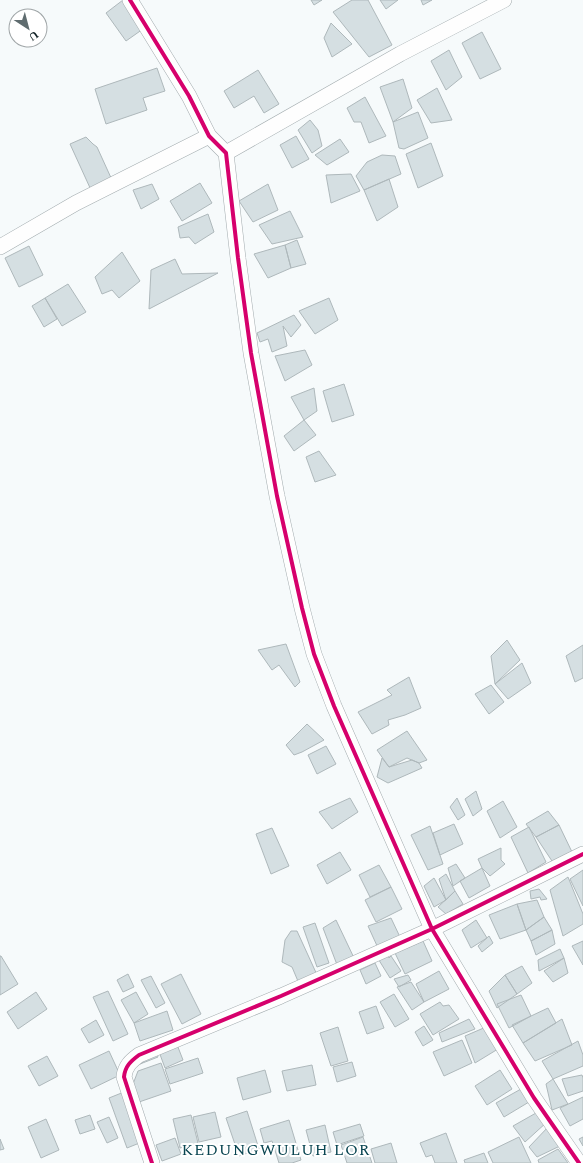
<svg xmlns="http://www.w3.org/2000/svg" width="583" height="1163" font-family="Spectral,serif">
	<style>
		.building { fill: #d5dfe2; stroke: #aeb8bb }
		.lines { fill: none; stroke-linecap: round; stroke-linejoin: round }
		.minor-casing { stroke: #a3acaf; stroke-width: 16 }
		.minor { stroke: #fefefe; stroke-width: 15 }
		.cycleway-casing { stroke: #fff; stroke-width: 6 }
		.cycleway { stroke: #d6006c; stroke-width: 4 }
		.labels { text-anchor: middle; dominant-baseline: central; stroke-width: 4; stroke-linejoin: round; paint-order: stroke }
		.quarter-label { font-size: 16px; letter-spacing: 1px; fill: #094551; stroke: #fff }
	</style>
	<rect width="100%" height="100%" fill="#f6fafb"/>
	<!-- building -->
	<path class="building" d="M123,0l20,29 -17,12 -20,-28z
		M311,0h11l-8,5z
		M352,0h16l24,45 -23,12 -36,-45z
		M380,0h18l-12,9z
		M421,0h11l-9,5z
		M331,23l21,21 -20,13 -8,-19z
		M482,32l19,37 -21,10 -18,-36z
		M449,50l13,27 -16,13 -15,-29z
		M157,68l8,23 -22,7 4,12 -41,14 -11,-35z
		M258,70l21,34 -15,9 -10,-17 -20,12 -10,-17z
		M403,79l9,29 -19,14 -13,-35z
		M437,88l15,32 -21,3 -14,-23z
		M365,97l21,39 -17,7 -8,-21h-7l-7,-14z
		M418,112l10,26 -24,11 -5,-1 -6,-26z
		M310,120l8,10 4,16 -10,7 -14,-23z
		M296,136l13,23 -17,9 -12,-23z
		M86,137l7,7 4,3 15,33 -21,10 -21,-46z
		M340,139l9,13 -22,13 -12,-10z
		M431,143l12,33 -25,12 -12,-34z
		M382,155l13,1 6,18 -37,16 -8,-14 11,-14z
		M351,174l9,17 -29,12 -5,-28z
		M389,179l9,28 -21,14 -13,-31z
		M200,183l12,20 -30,18 -12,-20z
		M152,184l7,15 -18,10 -8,-19z
		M268,184l10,26 -25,12 -14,-21z
		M290,211l13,26 -31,7 -13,-19z
		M208,214l6,18 -19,12 -6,-7 -9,1 -2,-11z
		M297,240l9,24 -15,4 -6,-23z
		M285,245l6,23 -23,10 -14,-24z
		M29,246l14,29 -24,12 -14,-29z
		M122,252l18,29 -21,17 -7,-8 -10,4 -7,-17z
		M175,259l7,15 36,-1 -69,36 2,-39z
		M68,284l18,28 -24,14 -17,-28z
		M45,298l12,21 -13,8 -12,-21z
		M329,298l9,22 -23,14 -16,-23z
		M294,315l7,10 -10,12 -8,-11 4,20 -15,6 -4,-13 -8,3 -3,-9z
		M305,350l7,15 -27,16 -10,-25z
		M344,384l10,31 -22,7 -9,-31z
		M314,388l3,23 -13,9 -13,-23z
		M304,420l12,15 -22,16 -10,-15z
		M319,451l17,24 -21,7 -9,-25z
		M507,640l13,20 -25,24 -4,-28z
		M286,644l14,38 -5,5 -16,-22 -7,5 -14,-20z
		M583,645v33l-8,4 -9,-26z
		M522,663l9,20 -23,16 -13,-15z
		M409,677l12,31 -16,7 -17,5 1,5 -17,9 -14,-22 34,-17 -5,-5z
		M491,685l13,17 -15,12 -14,-20z
		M307,724l17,16 -22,12 -8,3 -8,-10z
		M407,731l20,29 -8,3 -12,-5 -18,9 -12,-17z
		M326,746l10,18 -19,10 -9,-19z
		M382,758l7,9 23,-7 7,3 3,5 -34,15 -11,-6z
		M476,791l6,18 -9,7 -8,-17z
		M350,798l8,14 -26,17 -13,-17z
		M457,798l8,17 -7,5 -8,-13z
		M503,801l14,26 -17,11 -13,-27z
		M548,811l11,14 -23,12 -10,-13z
		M454,824l9,20 -23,11 -7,-22z
		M559,825l13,27 -18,12 -18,-27z
		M430,826l13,38 -15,6 -17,-35z
		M529,827l17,35 -18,11 -17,-36z
		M272,828l17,38 -18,8 -15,-40z
		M501,848v12l4,4 -15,12 -8,-8 -4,-9z
		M340,852l11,18 -24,14 -10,-19z
		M456,864l9,14 -12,8 -5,-18z
		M379,865l12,22 -21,10 -11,-22z
		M482,868l8,18 -21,12 -9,-17z
		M583,870v36l-13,-27z
		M446,874l9,17 -9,9 -7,-21z
		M568,877l15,37v10l-20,12 -13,-46z
		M434,878l12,22 -12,7 -10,-21z
		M391,887l11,22 -26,13 -11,-22z
		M539,889l8,10 -6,1 -1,-3 -9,2 -1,-8z
		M455,891l8,13 -17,10 -8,-7z
		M537,900l7,17 -18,13 -9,-26z
		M517,904l9,26 -26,9 -11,-24z
		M544,917l8,13 -21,11 -5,-11z
		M391,918l9,19 -22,11 -10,-22z
		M336,920l19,40 -16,10 -16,-42z
		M476,920l11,18 -16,10 -9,-18z
		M315,923l14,40 -12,4 -14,-40z
		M552,930l3,14 -19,11 -5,-14z
		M291,931h6l21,46 -18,9 -8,-19 -10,-5 3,-22z
		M489,936l4,7 -11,9 -4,-6z
		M423,941l9,20 -27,13 -10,-21z
		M583,941v24l-11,-19z
		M560,949l4,9 -25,13 -1,-11z
		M386,952l3,6 2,-2 10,15 -11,7 -13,-21z
		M0,956h1l17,28 -18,11z
		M564,958l4,15 -15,9 -9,-11z
		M375,963l6,13 -15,8 -6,-14z
		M522,966l10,17 -15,11 -12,-19z
		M439,971l10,18 -25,13 -8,-18z
		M128,974l6,13 -11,5 -6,-12z
		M181,974l20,40 -19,10 -21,-40z
		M408,975l3,5 -12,7 -5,-8z
		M505,975l12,19 -20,14 -8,-17z
		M151,976l14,27 -9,5 -15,-28z
		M411,982l13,20 -12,8 -15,-23z
		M108,991l20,43 -15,7 -20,-44z
		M36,992l11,17 -29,20 -11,-17z
		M136,992l12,22 -14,9 -13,-23z
		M394,994l15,25 -14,8 -15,-25z
		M521,995l10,21 -22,12 -12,-24z
		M440,1002l3,4 6,-1 10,14 -26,16 -13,-21z
		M376,1006l8,22 -17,6 -8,-22z
		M548,1008l8,15 -33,20 -11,-18z
		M167,1011l6,19 -33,11 -6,-18z
		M469,1019l6,10 -33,13 -3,-9z
		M562,1019l10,26 -37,16 -12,-18z
		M96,1020l8,15 -15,8 -8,-14z
		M424,1026l9,14 -10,6 -8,-14z
		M338,1027l10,34 -17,5 -11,-33z
		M486,1027l12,22 -23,14 -10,-27z
		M462,1040l10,23 -28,13 -11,-24z
		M578,1041l5,14v11l-30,13 -11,-18z
		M176,1042l7,18 -18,8 -7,-19z
		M109,1051l11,24 -29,14 -12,-24z
		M156,1052l2,5 -18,7z
		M47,1056l11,20 -19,10 -11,-20z
		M198,1058l5,15 -33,11 -5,-15z
		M352,1062l4,14 -19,6 -4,-15z
		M161,1063l10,28 -32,11 -6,-18 5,-13z
		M312,1065l4,20 -29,6 -5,-20z
		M265,1070l6,22 -28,8 -6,-22z
		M500,1070l12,19 -25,16 -12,-19z
		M582,1075l1,3v13l-15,5 -6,-17z
		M553,1079l15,25 -16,6 -6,-26z
		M521,1089l8,13 -25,15 -8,-14z
		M129,1090l18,50 -20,8 -18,-50z
		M583,1097v22l-13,7 -10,-18z
		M247,1111l12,38 -20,7 -13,-38z
		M215,1112l6,25 -22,5 -6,-25z
		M536,1113l11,9 -22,20 -12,-16z
		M90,1115l5,14 -15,5 -5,-14z
		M191,1115l7,28 -18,5 -7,-29z
		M109,1117l9,21 -11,5 -10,-21z
		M46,1119l13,31 -18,8 -13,-31z
		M289,1120l12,40 -9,3h-13l-7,-22 -8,2 -4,-14z
		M360,1124l4,12 -27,9 -4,-13z
		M325,1125l6,27 -18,4 -7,-26z
		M549,1126l13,19 -25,12 -8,-10z
		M446,1133l11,30h-22l-3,-8 -6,2 -6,-14z
		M363,1137l9,26h-25l-6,-18z
		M519,1137l12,26h-38l-5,-11z
		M583,1137v9l-4,-7z
		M175,1138l6,16 -19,7 -6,-16z
		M0,1139l4,10 -4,1z
		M391,1143l6,20h-22l-4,-14z
		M558,1149l10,14h-29l-1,-3z
		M484,1153l4,10h-23l-1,-3z"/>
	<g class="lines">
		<defs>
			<path id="minor" d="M130,0l59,96 20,40 17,17 12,105 13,95 26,143 25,112 12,46 20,52 98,223 102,169 45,65
				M226,153l174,-99 104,-54
				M0,247l76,-44 133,-67
				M152,1163l-28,-86c1,-11 7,-16 15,-22l142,-59 151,-67 151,-75"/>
		</defs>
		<!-- minor casing -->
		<use href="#minor" class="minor-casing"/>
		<!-- minor -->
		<use href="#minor" class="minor"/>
		<defs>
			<path id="cycleway" d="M130,0l59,96 20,40 17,17 12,105 13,95 26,143 25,112 12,46 20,52 98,223 102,169 45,65
				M152,1163l-28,-86c1,-11 7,-16 15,-22l142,-59 151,-67 151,-75"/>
		</defs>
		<!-- cycleway casing -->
		<use href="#cycleway" class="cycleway-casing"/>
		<!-- cycleway -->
		<use href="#cycleway" class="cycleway"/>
	</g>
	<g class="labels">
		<!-- quarter labels -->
		<g class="quarter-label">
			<text x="276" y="1150">KEDUNGWULUH LOR</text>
		</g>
	</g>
	<!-- north arrow -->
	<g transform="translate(28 28) rotate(144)"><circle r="19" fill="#ffffff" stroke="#9fa5a7"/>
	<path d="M0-3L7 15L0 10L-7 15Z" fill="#5f6c6f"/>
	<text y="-6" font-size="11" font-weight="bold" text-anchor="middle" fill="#0e1f23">U</text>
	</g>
</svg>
